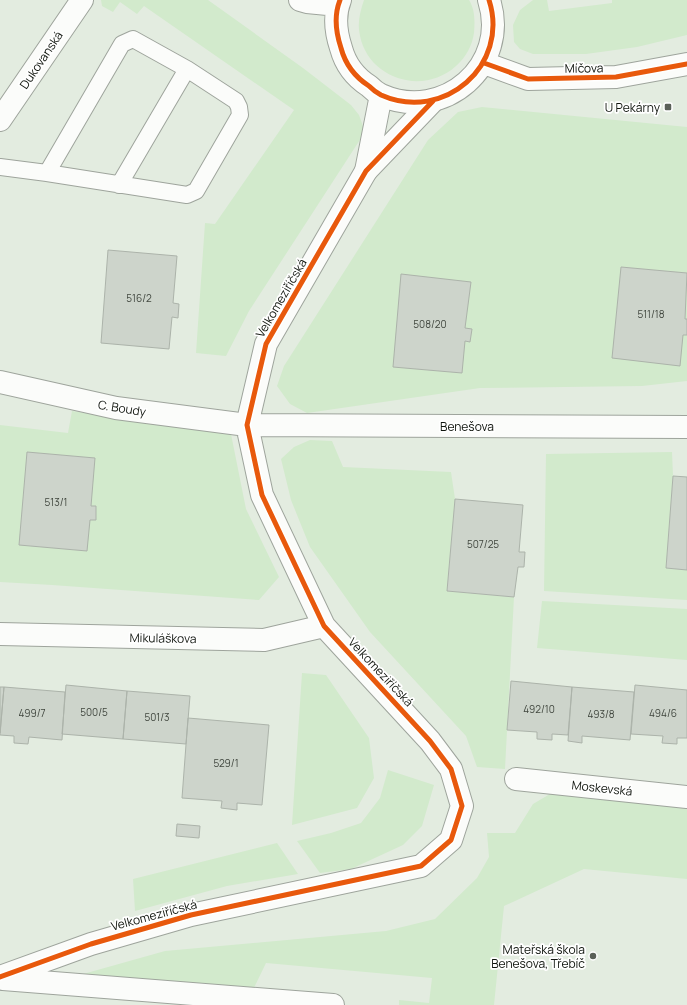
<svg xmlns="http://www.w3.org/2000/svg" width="687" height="1005" font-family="Manrope,sans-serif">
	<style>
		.green { fill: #d2eacc }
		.building { fill: #cdd4cb; stroke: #acb3aa }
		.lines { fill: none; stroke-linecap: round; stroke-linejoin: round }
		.lane-casing { stroke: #9ea49c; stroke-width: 18 }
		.street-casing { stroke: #9ea49c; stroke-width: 24 }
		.secondary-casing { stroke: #9ea49c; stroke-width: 24 }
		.lane { stroke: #fbfcfa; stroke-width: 16 }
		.street { stroke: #fbfcfa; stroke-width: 22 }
		.secondary { stroke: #fbfcfa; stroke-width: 22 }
		.cycleway-casing { stroke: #fff; stroke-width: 8 }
		.cycleway { stroke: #e8590c; stroke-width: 5 }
		.poi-dot { fill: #5a6058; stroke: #fff; stroke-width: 1.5 }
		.labels { text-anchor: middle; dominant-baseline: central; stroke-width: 3.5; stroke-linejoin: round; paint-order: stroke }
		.number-label { font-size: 10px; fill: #3f453d }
		.street-label { font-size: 12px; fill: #10150e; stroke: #fff }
		.poi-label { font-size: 12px; fill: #10150e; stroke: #fff; text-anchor: end }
	</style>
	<rect width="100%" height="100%" fill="#e3ece0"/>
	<!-- green -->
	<path class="green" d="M101,0h107l95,68 48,37 8,10 6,17 -116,179 -23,45 -30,-3 9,-130 10,1 79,-114 -150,-104 -7,8 -17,-12 -7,10 -11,-6z
		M364,0h105c6,9 6,22 5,33 -2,13 -8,24 -18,33 -33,30 -87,13 -96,-30 -3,-13 0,-24 4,-36z
		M533,0h14l2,11 63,-8v-3h75v35l-50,12 -51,7h-53l-13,-5 -6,-7 -1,-17 7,-15z
		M482,107l205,20v254l-45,5 -162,2 -173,25 -17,-9 -13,-18 7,-20 144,-226 30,-28z
		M72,411l159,23 15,75 33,68 -20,23 -207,-15 -52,-3v-157l68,8z
		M310,440l22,1 11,26 108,5 4,27 -8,92 67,6 -9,172 -28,-2 -11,-31 -96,-104 -60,-85 -19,-47 -10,-41 13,-12z
		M672,452l1,24 -7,92 21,2v30l-143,-9 2,-137z
		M542,601l145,8v51l-150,-12z
		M302,673l24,2 43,63 5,40 -17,30 -65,17z
		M388,770l46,15 -12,41 -19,19 -52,24 -31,4 -23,-32 34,-8 30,-10 19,-25z
		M572,793l115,11v75l-103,-10 -80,37 -10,99h-95v-5l30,3 3,-25 -166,-15 -14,29 -176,-16 89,-25 221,-20 49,-12 42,-41 12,-21 -2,-24h28l18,-29 17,-10z
		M277,843l21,31 -71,12 -92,25 -2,-32z"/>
	<!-- building -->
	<path class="building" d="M108,250l69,6 -4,47 6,1 -1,14 -6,-1 -3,32 -68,-6z
		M621,267l66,6 -2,46h2v16h-4l-3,31 -68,-8z
		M401,274l70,8 -6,46 7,1 -2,13 -5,-1 -3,32 -69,-6z
		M27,452l68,6 -4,48h5v14h-6l-3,31 -68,-6z
		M673,476l14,1v93l-21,-2z
		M455,499l68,6 -4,47h6l-1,15h-6l-4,30 -67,-6z
		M511,681l61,6 -4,48 -16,-1v6l-15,-1v-7l-30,-2z
		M66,685l61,6 -4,48 -61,-5z
		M635,685l52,5v48h-10v6l-15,-1 1,-7 -32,-2z
		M0,687h4l-4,46z
		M4,687l61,5 -3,48 -33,-3 -1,7 -14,-1v-7l-14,-1z
		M572,687l62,5 -4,48 -48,-4v7l-14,-2z
		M127,691l63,5 -4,48 -63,-5z
		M188,718l81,7 -7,80 -25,-2v7l-16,-2 1,-7 -40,-3z
		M177,824l23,2 -1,12 -23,-2z"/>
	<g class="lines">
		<defs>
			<path id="lane" d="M0,167l47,6 140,22 9,-4 44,-76 -1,-8 -3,-6 -49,-32 -54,-30 -11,5 -75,129
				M119,185l68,-116"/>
			<path id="street" d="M0,120l82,-120
				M0,382l116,26 131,17 440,2
				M0,634l264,6 60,-14
				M516,779l171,18
				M0,977l91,-33 100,-29 230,-49 30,-26 11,-34 -11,-37 -21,-28 -106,-115 -62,-131 -15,-70 19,-81 100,-173 67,-70
				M3,979l330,26"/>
			<path id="secondary" d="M300,0l7,2 31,3
				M340,0c-6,15 -4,33 1,48 4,15 14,29 28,38 3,3 8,7 12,9 63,28 129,-30 108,-95
				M484,63l44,16 88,-2 71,-13
				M366,171l15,-76"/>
		</defs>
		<!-- lane casing -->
		<use href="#lane" class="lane-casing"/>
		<!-- street casing -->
		<use href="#street" class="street-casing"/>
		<!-- secondary casing -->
		<use href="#secondary" class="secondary-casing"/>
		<!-- lane -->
		<use href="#lane" class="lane"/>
		<!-- street -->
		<use href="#street" class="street"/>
		<!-- secondary -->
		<use href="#secondary" class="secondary"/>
		<defs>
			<path id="cycleway" d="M340,0c-6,15 -4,33 1,48 4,15 14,29 28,38 3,3 8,7 12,9 63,28 129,-30 108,-95
				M484,63l44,16 88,-2 71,-13
				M0,977l91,-33 100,-29 230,-49 30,-26 11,-34 -11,-37 -21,-28 -106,-115 -62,-131 -15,-70 19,-81 100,-173 67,-70"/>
		</defs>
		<!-- cycleway casing -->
		<use href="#cycleway" class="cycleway-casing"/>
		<!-- cycleway -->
		<use href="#cycleway" class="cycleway"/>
	</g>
	<!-- markers -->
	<g class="poi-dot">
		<rect x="664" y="103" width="8" height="8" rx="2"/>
		<circle cx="593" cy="956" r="4"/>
	</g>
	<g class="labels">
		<!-- number labels -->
		<g class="number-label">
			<text x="139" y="298">516/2</text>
			<text x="651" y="314">511/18</text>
			<text x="430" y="324">508/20</text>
			<text x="56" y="502">513/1</text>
			<text x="483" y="544">507/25</text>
			<text x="539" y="709">492/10</text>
			<text x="94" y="712">500/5</text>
			<text x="32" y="713">499/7</text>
			<text x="663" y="713">494/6</text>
			<text x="601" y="714">493/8</text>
			<text x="157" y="717">501/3</text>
			<text x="226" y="763">529/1</text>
		</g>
		<!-- street labels -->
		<g class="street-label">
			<text transform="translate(41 60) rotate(-56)">Dukovanská</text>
			<text transform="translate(584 68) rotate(-1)">Míčova</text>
			<text transform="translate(281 298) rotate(-60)">Velkomeziříčská</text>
			<text transform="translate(122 408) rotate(9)">C. Boudy</text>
			<text x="467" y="426">Benešova</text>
			<text transform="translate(163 638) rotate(1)">Mikuláškova</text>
			<text transform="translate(381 672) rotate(47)">Velkomeziříčská</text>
			<text transform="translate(602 788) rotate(6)">Moskevská</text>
			<text transform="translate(154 915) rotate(-15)">Velkomeziříčská</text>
		</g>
		<!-- poi labels -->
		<g class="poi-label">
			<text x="660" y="107">U Pekárny</text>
			<text x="585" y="949">Mateřská škola<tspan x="585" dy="14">Benešova, Třebíč</tspan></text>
		</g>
	</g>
</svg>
